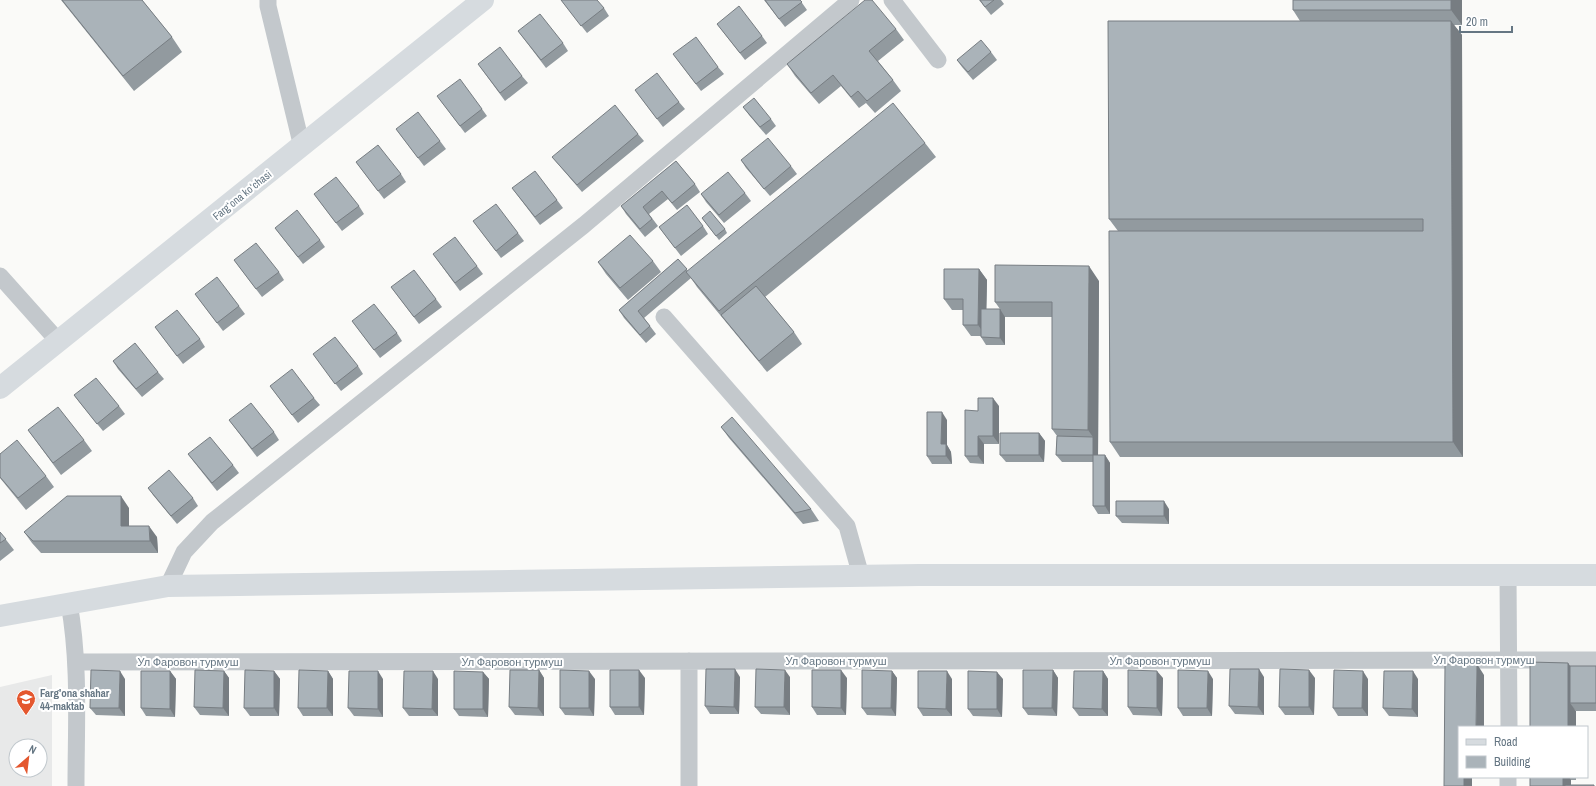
<svg xmlns="http://www.w3.org/2000/svg" width="1596" height="786" font-family="'Archivo Narrow',sans-serif">
	<style>
		.built { fill: #e8e9e9; fill-rule: evenodd }
		.lines { fill: none; stroke-linecap: round; stroke-linejoin: round }
		.street { stroke: #c3c8cc; stroke-width: 17 }
		.secondary { stroke: #d6dbdf; stroke-width: 22 }
		.wall { fill: #929a9f }
		.shaded-wall { fill: #777d82 }
		.building { fill: #aab3b9; stroke: #777d82 }
		.labels { text-anchor: middle; dominant-baseline: central; stroke-width: 4; stroke-linejoin: round; paint-order: stroke }
		.street-label { font-size: 11px; fill: #657683; stroke: #fff }
		.poi-label { font-size: 11px; font-weight: bold; fill: #657683; stroke: #fff; text-anchor: start }
	</style>
	<rect width="100%" height="100%" fill="#fafaf8"/>
	<!-- built -->
	<path class="built" d="M52,675v111h-52v-99zM16,746h24v24h-24z"/>
	<g class="lines">
		<!-- street -->
		<path class="street" d="M268,0v6l34,141
			M892,0l46,60
			M0,276l59,66
			M664,317l183,209 14,50
			M1508,575l1,152
			M168,586l16,-34 28,-30 372,-297 267,-225
			M69,603c11,61 7,122 7,183
			M689,661v125
			M76,662l1520,-2
			M1508,786v-9"/>
		<!-- secondary -->
		<path class="secondary" d="M0,388l483,-388
			M0,616l168,-30 751,-11h677"/>
	</g>
	<!-- wall -->
	<path class="wall" d="M61,0h81l30,37 10,15 -48,39z
		M561,0l43,8 5,8 -22,17z
		M764,0h36l7,10 -22,17z
		M979,0h22l3,4 -13,11z
		M1462,0v25h-8l8,10 1,422h-343l-10,-15 8,-211 -9,-12 191,-198 -7,-11z
		M717,24l45,12 5,7 -22,17z
		M896,29l8,11 -26,21 15,19 8,11 -26,22 -9,-10 -7,5 -18,-22 -22,18 -24,-28 -8,-12z
		M518,31l45,12 5,8 -22,17z
		M991,52l6,8 -24,20 -11,-13 -5,-7z
		M673,54l45,13 6,7 -23,17z
		M478,64l44,12 6,7 -23,18z
		M635,90l44,12 6,7 -22,18z
		M437,96l45,13 5,7 -22,17z
		M743,107l28,12 5,7 -10,9 -17,-20z
		M396,129l44,12 6,8 -22,17z
		M638,134l6,7 -62,51 -30,-35z
		M925,143l11,14 -171,140 29,35 8,12 -35,28 -70,-85 -6,-9 -47,40 12,16 -10,9 -22,-25 -5,-8 59,-51 10,12z
		M741,160l50,6 6,8 -27,22 -24,-28z
		M676,161l19,23 5,8 -23,18 -9,-11 -19,15 9,12 -13,11 -19,-23 -5,-8z
		M356,162l45,12 5,8 -22,17z
		M512,188l45,12 6,8 -23,17z
		M745,193l6,8 -27,22 -18,-21 -5,-8z
		M314,194l45,12 5,8 -22,17z
		M702,218l23,11 2,4 -8,7z
		M473,221l45,12 6,8 -23,17z
		M703,226l5,8 -27,22 -22,-29z
		M275,228l45,12 5,7 -22,17z
		M433,254l44,12 6,8 -23,17z
		M234,260l45,12 5,8 -22,17z
		M653,261l8,11 -33,28 -22,-26 -8,-12z
		M979,269l8,11 -1,29h14l-5,-7 104,-21 -1,174h7l5,8v51h-12l-5,-8v-44h-31l-6,-7 1,-19 -5,-7v-112h-47v28h-19l-5,-8v-1h-10l-8,-11v-15h-11l-8,-11z
		M391,287l45,12 6,8 -23,17z
		M195,294l44,12 6,8 -22,17z
		M352,321l45,12 5,8 -22,17z
		M155,327l45,12 5,8 -22,17z
		M313,354l45,12 5,8 -22,17z
		M113,361l45,11 6,7 -22,18 -24,-28z
		M270,386l44,12 6,7 -22,18z
		M74,395l45,11 6,8 -22,17 -23,-28z
		M999,406v38h-15v20l-14,-1 -5,-7 13,-45z
		M229,420l45,12 5,8 -22,17z
		M947,420v25l4,7 1,12h-20l-5,-8z
		M721,427l90,82 8,12 -16,3 -74,-86z
		M28,430l56,10 8,11 -31,24z
		M1039,433l6,8 -1,21h-38l-6,-7z
		M0,454l46,22 8,11 -28,23 -26,-32z
		M188,454l45,11 6,8 -22,18 -23,-29z
		M148,488l45,10 5,8 -21,18 -24,-29z
		M129,508v18l28,11 1,16h-117l-9,-10 -8,-11z
		M1169,509v15l-47,-1 -6,-7z
		M0,532l14,18 -14,11z
		M1530,662l38,1 2,3h26v45h-20z
		M539,670l5,8v38l-29,-1 -6,-8z
		M1053,670l5,8 -1,38 -29,-1 -5,-7z
		M170,671l6,8 -1,38 -29,-1 -5,-8z
		M224,671l5,7v38l-29,-1 -6,-8z
		M274,671l6,8 -1,37h-29l-6,-8z
		M328,671l5,8v37h-30l-5,-8z
		M892,671l5,7 -1,38 -29,-1 -5,-7z
		M1103,671l5,8v37h-29l-6,-8z
		M483,672l6,7 -1,38 -29,-1 -5,-7z
		M740,677l-1,37h-29l-5,-8z
		M790,677v38l-29,-1 -6,-7z
		M1264,677v38l-29,-1 -6,-8z
		M645,678l-1,37h-29l-5,-8z
		M847,678l-1,37h-29l-5,-8z
		M1163,678l-1,38 -29,-1 -5,-8z
		M1315,678l-1,37h-29l-6,-8z
		M125,679v37l-29,-1 -6,-7z
		M383,679v38l-29,-1 -6,-8z
		M438,679v37h-29l-6,-8z
		M595,679l-1,37 -29,-1 -5,-7z
		M952,679v37h-29l-5,-8z
		M1003,679l-1,38 -29,-1 -5,-7z
		M1213,679l-1,37h-29l-5,-8z
		M1368,679v37h-30l-5,-8z
		M1418,679v38l-29,-1 -6,-8z
		M1530,777h46v3h-5v5h23v1h-64z"/>
	<!-- shaded-wall -->
	<path class="shaded-wall" d="M1451,0h11v25l-11,-15z
		M1451,21l11,14 1,422 -10,-15z
		M1089,266l10,15 -1,181 -5,-7v-18l-5,-7z
		M979,269l8,11 -1,56 -8,-11z
		M1000,309l5,8v28l-5,-7z
		M993,398l6,8v38l-6,-8z
		M942,412l5,8v25l4,7 1,12 -6,-8 -5,-12z
		M1039,433l6,8 -1,21 -5,-7z
		M978,436l6,8v20l-6,-8z
		M1105,455l5,8v51l-5,-8z
		M121,496l8,12v29l-8,-11z
		M1164,501l5,8v15l-5,-8z
		M149,526l8,11 1,16 -8,-12z
		M1568,663l8,11 -6,29 6,8v16h-8z
		M1477,664l7,11v52h-8z
		M735,669l5,8 -1,37 -5,-7z
		M1259,669l5,8v38l-6,-8z
		M539,670l5,8v38l-6,-8z
		M639,670l6,8 -1,37 -5,-8z
		M785,670l5,7v38l-6,-8z
		M841,670l6,8 -1,37 -5,-7z
		M1053,670l5,8 -1,38 -5,-8z
		M1309,670l6,8 -1,37 -5,-8z
		M120,671l5,8v37l-6,-8z
		M170,671l6,8 -1,38 -5,-8z
		M224,671l5,7v38l-6,-8z
		M274,671l6,8 -1,37 -5,-8z
		M328,671l5,8v37l-6,-8z
		M378,671l5,8v38l-5,-8z
		M433,671l5,8v37l-6,-7z
		M589,671l6,8 -1,37 -5,-8z
		M892,671l5,7 -1,38 -5,-8z
		M947,671l5,8v37l-6,-7z
		M1103,671l5,8v37l-6,-7z
		M1157,671l6,7 -1,38 -5,-8z
		M1208,671l5,8 -1,37 -5,-8z
		M1363,671l5,8v37l-6,-8z
		M1413,671l5,8v38l-6,-8z
		M483,672l6,7 -1,38 -5,-8z
		M997,672l6,7 -1,38 -5,-8z
		M1464,777h8v9h-8z
		M1563,777h6l2,3v6h-8z"/>
	<!-- building -->
	<path class="building" d="M62,0h80l30,37 -49,39z
		M561,0h36l7,8 -23,18z
		M765,0h35l2,2 -23,17z
		M865,0h7l24,29 -27,22 24,29 -26,21 -9,-10 -7,6 -18,-22 -22,18 -24,-29z
		M980,0h14l-9,7z
		M1293,0h158v10h-158z
		M739,6l23,30 -22,17 -23,-29z
		M540,14l23,29 -22,17 -23,-29z
		M1108,21h343l2,421h-343l-1,-211h314v-12h-314z
		M696,37l22,30 -22,17 -23,-30z
		M981,40l10,12 -23,20 -11,-12z
		M500,47l22,29 -22,17 -22,-29z
		M657,73l22,29 -22,17 -22,-29z
		M460,79l22,30 -22,17 -23,-30z
		M754,98l17,21 -11,8 -17,-20z
		M893,103l32,40 -206,168 -33,-39z
		M615,105l23,29 -61,51 -25,-28z
		M418,112l22,29 -22,17 -22,-29z
		M768,138l23,28 -27,23 -23,-29z
		M378,145l23,29 -23,17 -22,-29z
		M676,161l19,23 -23,19 -10,-12 -19,16 9,12 -12,10 -19,-23z
		M535,171l22,29 -22,17 -23,-29z
		M728,172l17,21 -26,22 -18,-21z
		M336,177l23,29 -23,17 -22,-29z
		M496,204l22,29 -22,18 -23,-30z
		M687,205l16,21 -28,22 -16,-21z
		M297,210l23,30 -22,17 -23,-29z
		M710,211l15,18 -9,7 -14,-18z
		M630,235l23,26 -33,27 -22,-26z
		M455,237l22,29 -22,17 -22,-29z
		M256,243l23,29 -23,17 -22,-29z
		M678,259l9,10 -49,42 12,15 -10,9 -21,-25z
		M995,265l94,1 -1,164 -36,-1v-127h-57z
		M944,269h35l-1,56h-15v-26h-19z
		M414,270l22,29 -22,18 -23,-30z
		M217,277l22,29 -22,17 -22,-29z
		M756,286l38,46 -35,29 -38,-46z
		M374,304l23,29 -23,17 -22,-29z
		M981,309h19v29l-19,-1z
		M177,310l23,29 -23,17 -22,-29z
		M335,337l23,29 -23,18 -22,-30z
		M135,343l23,29 -22,17 -23,-28z
		M292,369l22,29 -22,17 -22,-29z
		M96,378l23,28 -22,18 -23,-29z
		M978,398h15v38h-15v20h-13v-46l13,1z
		M251,403l23,29 -22,17 -23,-29z
		M58,407l26,33 -31,23 -25,-33z
		M927,412h15l-1,32h5v12h-19z
		M732,417l79,92 -16,4 -74,-86z
		M1000,433h39v22h-39z
		M1057,436l36,1v18h-37z
		M210,437l23,28 -21,18 -24,-29z
		M17,440l29,36 -28,22 -18,-21v-23z
		M1093,455h12v51h-12z
		M169,470l24,28 -22,18 -23,-28z
		M67,496h54v30h28l1,15h-117l-9,-9z
		M1116,501h48v15h-48z
		M0,532l6,7 -6,4z
		M1530,662l38,1v64h-38z
		M1445,664h32l-1,63h-17v50h5v9h-20z
		M1570,666h26v37h-26z
		M706,669h29l-1,38 -29,-1z
		M756,669l29,1 -1,37h-29z
		M1230,669h29l-1,38 -29,-1z
		M1280,669l29,1v37h-30z
		M91,670l29,1 -1,37h-29z
		M195,670l29,1 -1,37 -29,-1z
		M245,670l29,1v37h-30z
		M299,670l29,1 -1,37h-29z
		M510,670h29l-1,38 -29,-1z
		M560,670l29,1v37h-29z
		M610,670h29v37h-29z
		M812,670h29v38l-29,-1z
		M862,670l30,1 -1,37h-29z
		M1023,670h30l-1,38h-29z
		M1128,670l29,1v37l-29,-1z
		M1178,670l30,1 -1,37h-29z
		M1334,670l29,1 -1,37h-29z
		M141,671h29v38l-29,-1z
		M349,671h29v38l-30,-1z
		M404,671h29l-1,38 -29,-1z
		M454,671l29,1v37h-29z
		M918,671h29l-1,38 -28,-1z
		M968,671l29,1v37h-29z
		M1074,671h29l-1,38 -29,-1z
		M1384,671h29l-1,38 -29,-1z
		M1530,777h33v9h-33z
		M1565,785h29v1h-29z"/>
	<!-- icons -->
	<defs>
		<symbol id="school-pin" viewBox="-11 -11 22 30"><path d="M0 17L-7.5 6A9.5 9.5 0 1 1 7.5 6Z" fill="#e4572e" stroke="#fff"/><path d="M0-5L7-2L0 1L-7-2ZM-4 1L0 2.5L4 1V4Q0 6-4 4Z" fill="#fff"/></symbol>
	</defs>
	<g fill-rule="evenodd">
		<use href="#school-pin" x="15" y="688" width="22" height="30"/>
	</g>
	<g class="labels">
		<!-- street labels -->
		<g class="street-label">
			<text transform="translate(242 195) rotate(-39)">Fargʻona koʻchasi</text>
			<text x="1484" y="660">Ул Фаровон турмуш</text>
			<text x="836" y="661">Ул Фаровон турмуш</text>
			<text x="1160" y="661">Ул Фаровон турмуш</text>
			<text x="188" y="662">Ул Фаровон турмуш</text>
			<text x="512" y="662">Ул Фаровон турмуш</text>
		</g>
		<!-- poi labels -->
		<g class="poi-label">
			<text x="40" y="693">Farg'ona shahar<tspan x="40" dy="13">44-maktab</tspan></text>
		</g>
	</g>
	<!-- legend -->
	<rect x="1458" y="726" width="130" height="52" fill="#ffffff" stroke="#c1c8cd"/>
	<rect x="1466" y="739" width="20" height="6" fill="#d6dbdf" stroke="#c1c8cd"/>
	<text x="1494" y="746" font-size="12" fill="#657683">Road</text>
	<rect x="1466" y="756" width="20" height="12" fill="#aab3b9" stroke="#c1c8cd"/>
	<text x="1494" y="766" font-size="12" fill="#657683">Building</text>
	<!-- north arrow -->
	<g transform="translate(28 758) rotate(28)"><circle r="19" fill="#ffffff" stroke="#c1c8cd"/>
	<path d="M0-3L7 15L0 10L-7 15Z" fill="#e4572e"/>
	<text y="-6" font-size="11" font-weight="bold" text-anchor="middle" fill="#657683">N</text>
	</g>
	<!-- scale -->
	<path d="M1460 26v6h52v-6" fill="none" stroke="#657683" stroke-width="2"/>
	<text x="1466" y="26" font-size="12" fill="#657683" stroke="#ffffff" stroke-width="3" paint-order="stroke">20 m</text>
</svg>
